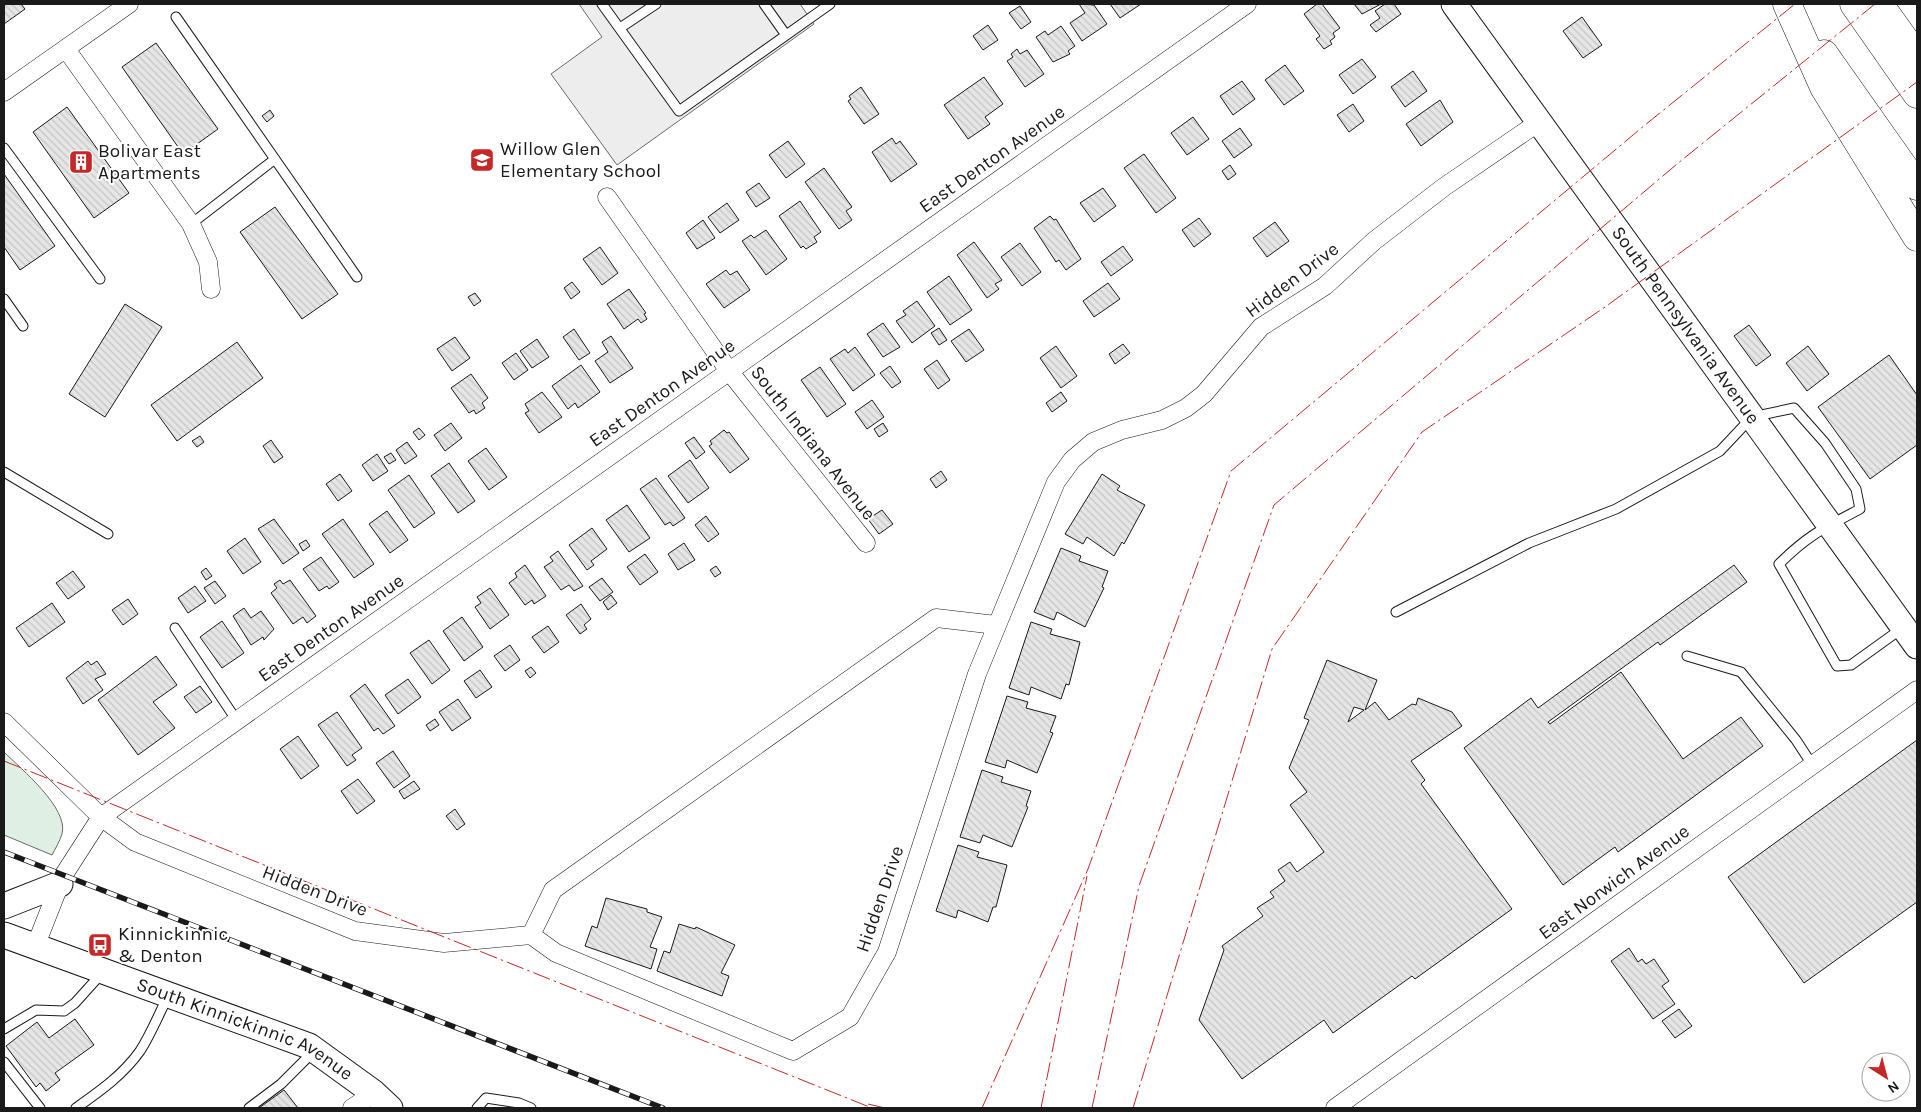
<svg xmlns="http://www.w3.org/2000/svg" width="1921" height="1112" font-family="Karla,sans-serif">
	<style>
		.park { fill: #e0efe3; stroke: #6a6a6a }
		.parking { fill: #ededed; stroke: #6a6a6a }
		.building { fill: url(#building-back-hatch); stroke: #1a1a1a; fill-rule: evenodd }
		.lines { fill: none; stroke-linecap: round; stroke-linejoin: round }
		.lane-casing { stroke: #1a1a1a; stroke-width: 11 }
		.street-casing { stroke: #1a1a1a; stroke-width: 19 }
		.secondary-casing { stroke: #1a1a1a; stroke-width: 27 }
		.primary-casing { stroke: #1a1a1a; stroke-width: 29 }
		.lane { stroke: #fff; stroke-width: 9 }
		.street { stroke: #fff; stroke-width: 18 }
		.secondary { stroke: #fff; stroke-width: 25 }
		.primary { stroke: #fff; stroke-width: 28 }
		.rail-casing { stroke: #1a1a1a; stroke-width: 5.5 }
		.rail { stroke: #fff; stroke-width: 4; stroke-dasharray: 11; stroke-linecap: butt }
		.power { stroke: #c62828; stroke-width: 1; stroke-dasharray: 18 4 2.5 4; stroke-linecap: butt }
		.labels { text-anchor: middle; dominant-baseline: central; stroke-width: 4; stroke-linejoin: round; paint-order: stroke }
		.poi-label { font-size: 19px; fill: #1a1a1a; stroke: #fff; text-anchor: start }
		.street-label { font-size: 19px; fill: #1a1a1a; stroke: #fff }
	</style>
	<defs>
		<pattern id="building-back-hatch" width="6" height="6" patternUnits="userSpaceOnUse" patternTransform="scale(1.25)"><rect width="6" height="6" fill="#e6e6e6"/><path d="M-1 5l2 2M0 0l6 6M5-1l2 2" fill="none" stroke="#c5c5c5"/></pattern>
	</defs>
	<rect width="100%" height="100%" fill="#fff"/>
	<!-- park -->
	<path class="park" d="M4,752c17,17 65,56 58,82 -2,7 -7,15 -10,21l-48,-20z"/>
	<!-- parking -->
	<path class="parking" d="M579,4h221l14,20 -197,141 -66,-91 51,-37z"/>
	<!-- building -->
	<path class="building" d="M4,4h17l4,5 -21,15z
		M1079,4l15,1 13,19 -25,17 -12,-18 15,-10z
		M1110,4h31l-21,14z
		M1317,4h5l18,24 -7,5 2,4 -5,4 2,3 -8,5 -8,-10 4,-3 -16,-22z
		M1354,4h27l-19,10z
		M1385,4h9l7,10 -25,18 -6,-7 10,-7 -5,-7z
		M1020,6l11,16 -10,7 -12,-16z
		M1582,17l20,28 -19,13 -20,-27z
		M988,25l10,15 -15,10 -10,-14z
		M1061,26l14,20 -7,5 2,3 -17,8 -17,-25 9,-6 3,4z
		M156,43l62,86 -35,25 -61,-87z
		M1017,49l3,5 7,-4 17,24 -19,13 -18,-26 6,-4 -2,-3z
		M1362,59l14,18 -23,17 -14,-19z
		M1285,65l19,26 -20,14 -19,-25z
		M1413,71l14,20 -22,16 -14,-20z
		M984,77l19,27 -18,13 5,7 -22,15 -24,-34z
		M1242,81l13,18 -22,16 -13,-19z
		M861,87l18,27 -15,10 -16,-23 3,-2 -2,-3z
		M1440,100l13,22 -32,24 -15,-22z
		M1353,104l11,17 -15,11 -12,-17z
		M67,107l62,86 -35,25 -61,-86z
		M270,110l4,6 -7,6 -5,-6z
		M1193,117l16,22 -22,16 -16,-22z
		M1240,128l12,17 -18,13 -12,-17z
		M892,138l4,6 4,-3 17,23 -26,18 -19,-30z
		M788,141l17,23 -19,14 -17,-23z
		M1144,154l32,44 -20,15 -32,-45z
		M1230,165l6,9 -8,6 -6,-9z
		M824,168l28,39 -6,4 6,9 -13,9 -34,-47z
		M4,174l51,72 -35,24 -16,-23z
		M759,183l11,15 -14,9 -10,-15z
		M1103,188l13,18 -22,16 -14,-19z
		M800,201l21,31 -7,5 3,5 -11,7 -3,-3 -2,2 -22,-32z
		M727,203l12,17 -19,13 -12,-16z
		M275,207l63,87 -36,25 -62,-87z
		M1050,216l4,4 2,-1 25,40 -15,11 -7,-10 -3,2 -22,-34z
		M1199,218l12,16 -17,13 -12,-17z
		M703,220l12,18 -18,11 -11,-16z
		M1275,222l14,19 -22,16 -14,-19z
		M766,230l21,29 -21,16 -24,-34 9,-6 3,3z
		M974,242l28,38 -7,4 4,5 -12,9 -30,-43z
		M1020,243l21,29 -19,14 -21,-29z
		M1123,246l10,14 -22,16 -10,-14z
		M600,247l18,26 -16,12 -19,-26z
		M726,270l4,5 7,-4 13,19 -26,18 -18,-24z
		M949,276l23,34 -22,15 -23,-33z
		M572,282l8,10 -9,7 -7,-11z
		M1108,283l12,16 -26,18 -11,-16z
		M629,289l17,24 -2,1 3,5 -6,4 -3,-4 -14,10 -17,-25z
		M475,293l6,8 -7,5 -6,-9z
		M917,301l18,25 -23,17 -16,-22 10,-6 -3,-4z
		M125,304l37,23 -57,90 -36,-23z
		M883,323l17,24 -17,10 -16,-23z
		M1749,325l22,30 -15,11 -22,-30z
		M939,328l8,12 -8,5 -8,-12z
		M574,329l16,24 -11,7 -16,-23z
		M969,329l15,21 -18,12 -15,-21z
		M611,336l22,32 -23,15 -15,-22 13,-9 -6,-10z
		M455,337l15,21 -18,13 -15,-22z
		M537,339l12,18 -17,11 -12,-17z
		M237,342l26,36 -86,63 -26,-36z
		M1123,344l7,9 -15,11 -6,-10z
		M1056,346l21,30 -16,12 -21,-30z
		M1808,346l21,28 -22,17 -21,-28z
		M855,347l20,28 -22,16 -23,-32 15,-10 3,4z
		M516,353l12,17 -14,10 -12,-17z
		M1889,355l28,40v50l-47,34 -52,-72z
		M937,360l13,20 -12,9 -14,-20z
		M581,365l19,27 -22,16 -3,-5 -7,6 -16,-23z
		M890,366l11,16 -9,6 -12,-15z
		M820,367l26,37 -19,13 -26,-37z
		M471,374l17,24 -6,5 3,5 -9,6 -2,-4 -5,3 -18,-25z
		M542,392l20,25 -23,16 -14,-20 4,-2 -4,-7z
		M1061,392l6,9 -15,11 -6,-9z
		M872,400l12,17 -17,12 -12,-17z
		M451,423l11,15 -17,13 -11,-16z
		M883,423l5,8 -9,6 -5,-8z
		M419,428l6,7 -6,5 -6,-8z
		M724,430l3,3 2,-1 20,27 -19,14 -21,-27 3,-2 -2,-3z
		M200,436l4,6 -7,5 -5,-6z
		M694,437l11,15 -9,7 -11,-16z
		M271,440l12,17 -9,6 -11,-17z
		M407,442l10,14 -12,8 -9,-14z
		M486,448l21,29 -18,13 -21,-29z
		M391,453l5,7 -7,4 -5,-7z
		M377,454l11,17 -15,10 -11,-16z
		M690,460l19,28 -21,15 -20,-27z
		M449,463l26,38 -17,12 -27,-37z
		M941,471l6,9 -11,8 -6,-9z
		M340,474l12,17 -14,10 -12,-17z
		M1102,474l18,12 -3,4 28,15 -21,39 -2,-2 -8,14 -27,-19 -4,7 -18,-10z
		M409,475l26,38 -21,15 -26,-38z
		M656,478l29,40 -12,8 -3,-4 -5,3 -25,-36z
		M627,505l23,33 -21,14 -23,-32z
		M882,510l11,14 -14,10 -11,-15z
		M387,511l21,29 -18,13 -21,-29z
		M706,516l13,18 -11,8 -13,-17z
		M274,519l25,34 -16,11 -25,-35z
		M343,519l31,45 -20,14 -32,-44z
		M592,528l15,21 -16,12 3,4 -7,5 -18,-25z
		M245,538l16,24 -18,12 -16,-23z
		M306,540l4,6 -7,5 -4,-7z
		M684,543l11,17 -17,10 -10,-16z
		M1061,548l20,8 -2,5 29,10 -6,16 2,1 -19,39 -28,-15 -3,8 -20,-8z
		M558,551l25,35 -9,5 -5,-6 -8,5 -17,-23 9,-6 -3,-4z
		M645,554l13,18 -18,13 -13,-18z
		M321,557l18,25 -10,7 -2,-3 -8,5 -16,-22z
		M525,565l21,31 -12,8 -2,-4 -7,5 -16,-22 8,-6 -2,-4z
		M1734,565l13,17 -87,63 -2,-3 -110,80 2,2 71,-52 62,87 58,-42 22,29 -145,106 -3,-5 -52,38 -99,-137 67,-50 7,10z
		M716,566l5,7 -6,4 -5,-7z
		M206,568l6,8 -6,4 -5,-8z
		M73,571l12,16 -17,12 -12,-16z
		M602,578l11,14 -13,9 -11,-14z
		M280,580l3,4 7,-4 26,36 -9,7 -4,-6 -10,7 -22,-31 6,-5 -3,-4z
		M215,581l11,15 -11,8 -11,-16z
		M195,586l11,15 -18,12 -10,-15z
		M490,588l19,27 -19,14 -15,-22 6,-4 -4,-6z
		M611,595l6,8 -9,7 -5,-8z
		M128,599l10,15 -15,11 -11,-15z
		M52,603l13,19 -36,25 -13,-19z
		M581,604l10,15 -7,6 3,4 -7,5 -14,-19z
		M244,608l7,10 10,-7 13,18 -10,11 -1,-3 -12,8 -18,-29z
		M462,617l21,30 -19,14 -21,-30z
		M222,621l22,32 -22,15 -22,-31z
		M1031,622l21,7 -2,5 30,8 -11,43 -3,-1 -5,15 -30,-12 -2,8 -20,-7z
		M548,626l11,16 -15,11 -12,-16z
		M429,640l21,30 -18,14 -22,-31z
		M510,645l10,15 -15,11 -11,-15z
		M156,656l21,29 -24,17 22,26 -37,27 -40,-55z
		M1327,660l50,20 -12,30 10,-8 14,18 23,-16 4,1 2,-7 34,14 10,14 -51,35 14,19 -4,4 91,125 -97,70 -3,-3 -79,57 -9,-13 -82,59 -43,-59 25,-70 -2,-4 41,-30 -6,-8 17,-11 -4,-5 15,-11 -7,-11 12,-8 7,10 27,-20 -34,-47 17,-13 -18,-24 20,-48 -5,-2zM1354,707l10,3 -16,12z
		M88,661l3,4 6,-4 9,13 -11,5 8,11 -20,14 -17,-26z
		M531,667l5,6 -6,5 -5,-7z
		M480,670l12,17 -16,11 -12,-17z
		M408,679l13,18 -23,17 -13,-19z
		M365,684l30,42 -12,8 -5,-6 -4,3 -24,-35z
		M200,686l12,16 -16,11 -12,-16z
		M1007,696l21,6 -2,6 30,8 -6,16 3,1 -16,40 -30,-13 -2,8 -20,-6z
		M458,699l13,19 -19,13 -13,-19z
		M337,712l25,36 -10,7 4,5 -9,6 -29,-41z
		M435,719l4,6 -9,6 -4,-6z
		M298,736l21,30 -18,13 -21,-30z
		M1917,740v162l-113,81 -76,-106z
		M393,751l17,25 -16,12 -18,-25z
		M982,770l21,7 -2,5 30,9 -5,15 2,1 -16,40 -29,-12 -3,8 -20,-6z
		M358,779l17,22 -18,13 -16,-23z
		M414,781l6,8 -16,10 -5,-8z
		M455,809l10,15 -8,6 -11,-14z
		M958,845l21,7 -2,5 30,8 -11,42h-3l-5,15 -30,-12 -2,8 -20,-7z
		M606,898l41,11v3l15,5 -12,30 7,2 -6,20 -66,-23 7,-20 5,2z
		M679,924l16,5 1,-2 39,18 -14,28 8,3 -7,20 -65,-25 7,-20 6,2z
		M1629,948l9,14 4,-3 4,5 8,-5 15,22 -7,5 13,18 -22,15 -42,-58z
		M1679,1009l13,17 -17,12 -13,-17z
		M75,1019l19,26 -39,28 5,7 -14,11 -6,-8 -4,4 -30,-41 31,-24 12,16z
		M284,1090l14,18h-39z"/>
	<g class="lines">
		<defs>
			<path id="lane" d="M602,4l77,107 151,-107
				M764,4l22,31
				M176,17l181,260
				M620,28l36,-24
				M4,148l96,131
				M191,224l84,-65
				M4,299l19,27
				M4,472l104,62
				M1396,612l133,-69 87,-34 104,-58 32,-34 42,-9 31,35 31,46 4,20c-36,19 -52,26 -81,55l58,102 14,-1 50,-36
				M175,628l62,93
				M1687,656l54,16 55,68 17,26
				M4,1029l32,-19 28,1 11,-8 27,-30
				M4,1062l36,46
				M76,1108c24,-17 47,-33 64,-57 11,-17 19,-37 28,-55
				M249,1108l32,-24 33,-33
				M477,1108l9,-10 33,5 12,5"/>
			<path id="street" d="M66,49l125,175 17,38 3,27
				M4,92l125,-88
				M607,197l122,174 137,172
				M4,722l97,95 34,25 220,89 89,12 87,-8 25,18 237,98 57,-34 37,-65 90,-278 79,-192 16,-22 21,-18 29,-12 40,-10 24,-12 18,-14 57,-67 64,-41 49,-45 70,-54 95,-65
				M531,935l22,-45 383,-272 60,7
				M35,947l28,-71 38,-59 1146,-813
				M352,1108l22,-15
				M1335,1108l582,-418"/>
			<g id="secondary">
				<path id="s1" d="M1454,4l463,642"/>
				<path d="M4,906l56,-22"/>
				<path id="s2" d="M4,935l305,111 65,47 16,15"/>
			</g>
			<path id="primary" d="M1787,4l37,83 93,150
				M1854,4l63,90
				M1879,4l38,53
				M1824,54l93,132"/>
		</defs>
		<!-- lane casing -->
		<use href="#lane" class="lane-casing"/>
		<!-- street casing -->
		<use href="#street" class="street-casing"/>
		<!-- secondary casing -->
		<use href="#secondary" class="secondary-casing"/>
		<!-- primary casing -->
		<use href="#primary" class="primary-casing"/>
		<!-- lane -->
		<use href="#lane" class="lane"/>
		<!-- street -->
		<use href="#street" class="street"/>
		<!-- secondary -->
		<use href="#secondary" class="secondary"/>
		<!-- primary -->
		<use href="#primary" class="primary"/>
		<defs>
			<path id="rail" d="M4,852l659,256"/>
		</defs>
		<!-- rail casing -->
		<use href="#rail" class="rail-casing"/>
		<!-- rail -->
		<use href="#rail" class="rail"/>
		<!-- power -->
		<path class="power" d="M4,761l868,347
			M868,1104l17,4
			M982,1108l106,-239 143,-398 414,-346 150,-121
			M1041,1108l46,-232
			M1092,1108l47,-222 135,-381 403,-341 198,-160
			M1133,1108l139,-459 150,-217 183,-125 312,-225"/>
	</g>
	<!-- icons -->
	<defs>
		<symbol id="school-square" viewBox="-11 -11 22 22"><rect x="-9" y="-9" width="18" height="18" rx="4" fill="#c62828" stroke="#fff"/><path d="M0-5L7-2L0 1L-7-2ZM-4 1L0 2.5L4 1V4Q0 6-4 4Z" fill="#fff"/></symbol>
		<symbol id="building-square" viewBox="-11 -11 22 22"><rect x="-9" y="-9" width="18" height="18" rx="4" fill="#c62828" stroke="#fff"/><path d="M-4-6H4V6H1V3H-1V6H-4ZM-2.5-4.3h1.7v1.8h-1.7ZM.8-4.3h1.7v1.8H.8ZM-2.5-1h1.7V.8h-1.7ZM.8-1h1.7V.8H.8Z" fill="#fff"/></symbol>
		<symbol id="bus-square" viewBox="-11 -11 22 22"><rect x="-9" y="-9" width="18" height="18" rx="4" fill="#c62828" stroke="#fff"/><path d="M-5-6H5V4H4V6H2V4H-2V6H-4V4H-5ZM-3.5-4V0h7V-4ZM-3.5 1.2v1.5H-2V1.2ZM2 1.2v1.5H3.5V1.2Z" fill="#fff"/></symbol>
	</defs>
	<g fill-rule="evenodd">
		<use href="#school-square" x="468" y="146" width="28" height="28"/>
		<use href="#building-square" x="67" y="148" width="28" height="28"/>
		<use href="#bus-square" x="86" y="931" width="28" height="28"/>
	</g>
	<g class="labels">
		<!-- poi labels -->
		<g class="poi-label">
			<text x="500" y="149">Willow Glen<tspan x="500" dy="22">Elementary School</tspan></text>
			<text x="98" y="151">Bolivar East<tspan x="98" dy="22">Apartments</tspan></text>
			<text x="118" y="934">Kinnickinnic<tspan x="118" dy="22">&amp; Denton</tspan></text>
		</g>
		<!-- street labels -->
		<g class="street-label">
			<text transform="translate(992 159) rotate(-35)">East Denton Avenue</text>
			<text transform="translate(1292 280) rotate(-37)">Hidden Drive</text>
			<text stroke="none"><textPath href="#s1" startOffset="396">South Pennsylvania Avenue</textPath></text>
			<text transform="translate(662 393) rotate(-35)">East Denton Avenue</text>
			<text transform="translate(813 443) rotate(52)">South Indiana Avenue</text>
			<text transform="translate(331 628) rotate(-35)">East Denton Avenue</text>
			<text transform="translate(1614 882) rotate(-36)">East Norwich Avenue</text>
			<text transform="translate(315 891) rotate(21)">Hidden Drive</text>
			<text transform="translate(880 899) rotate(-71)">Hidden Drive</text>
			<text stroke="none"><textPath href="#s2" startOffset="259">South Kinnickinnic Avenue</textPath></text>
		</g>
	</g>
	<!-- border -->
	<rect width="1921" height="1112" fill="none" stroke="#1a1a1a" stroke-width="10"/>
	<!-- north arrow -->
	<g transform="translate(1886 1077) rotate(144)"><circle r="24" fill="#ffffff" stroke="#a3a3a3"/>
	<path d="M0-4L9 19L0 12L-9 19Z" fill="#c62828"/>
	<text y="-8" font-size="14" font-weight="bold" text-anchor="middle" fill="#1a1a1a">N</text>
	</g>
</svg>
